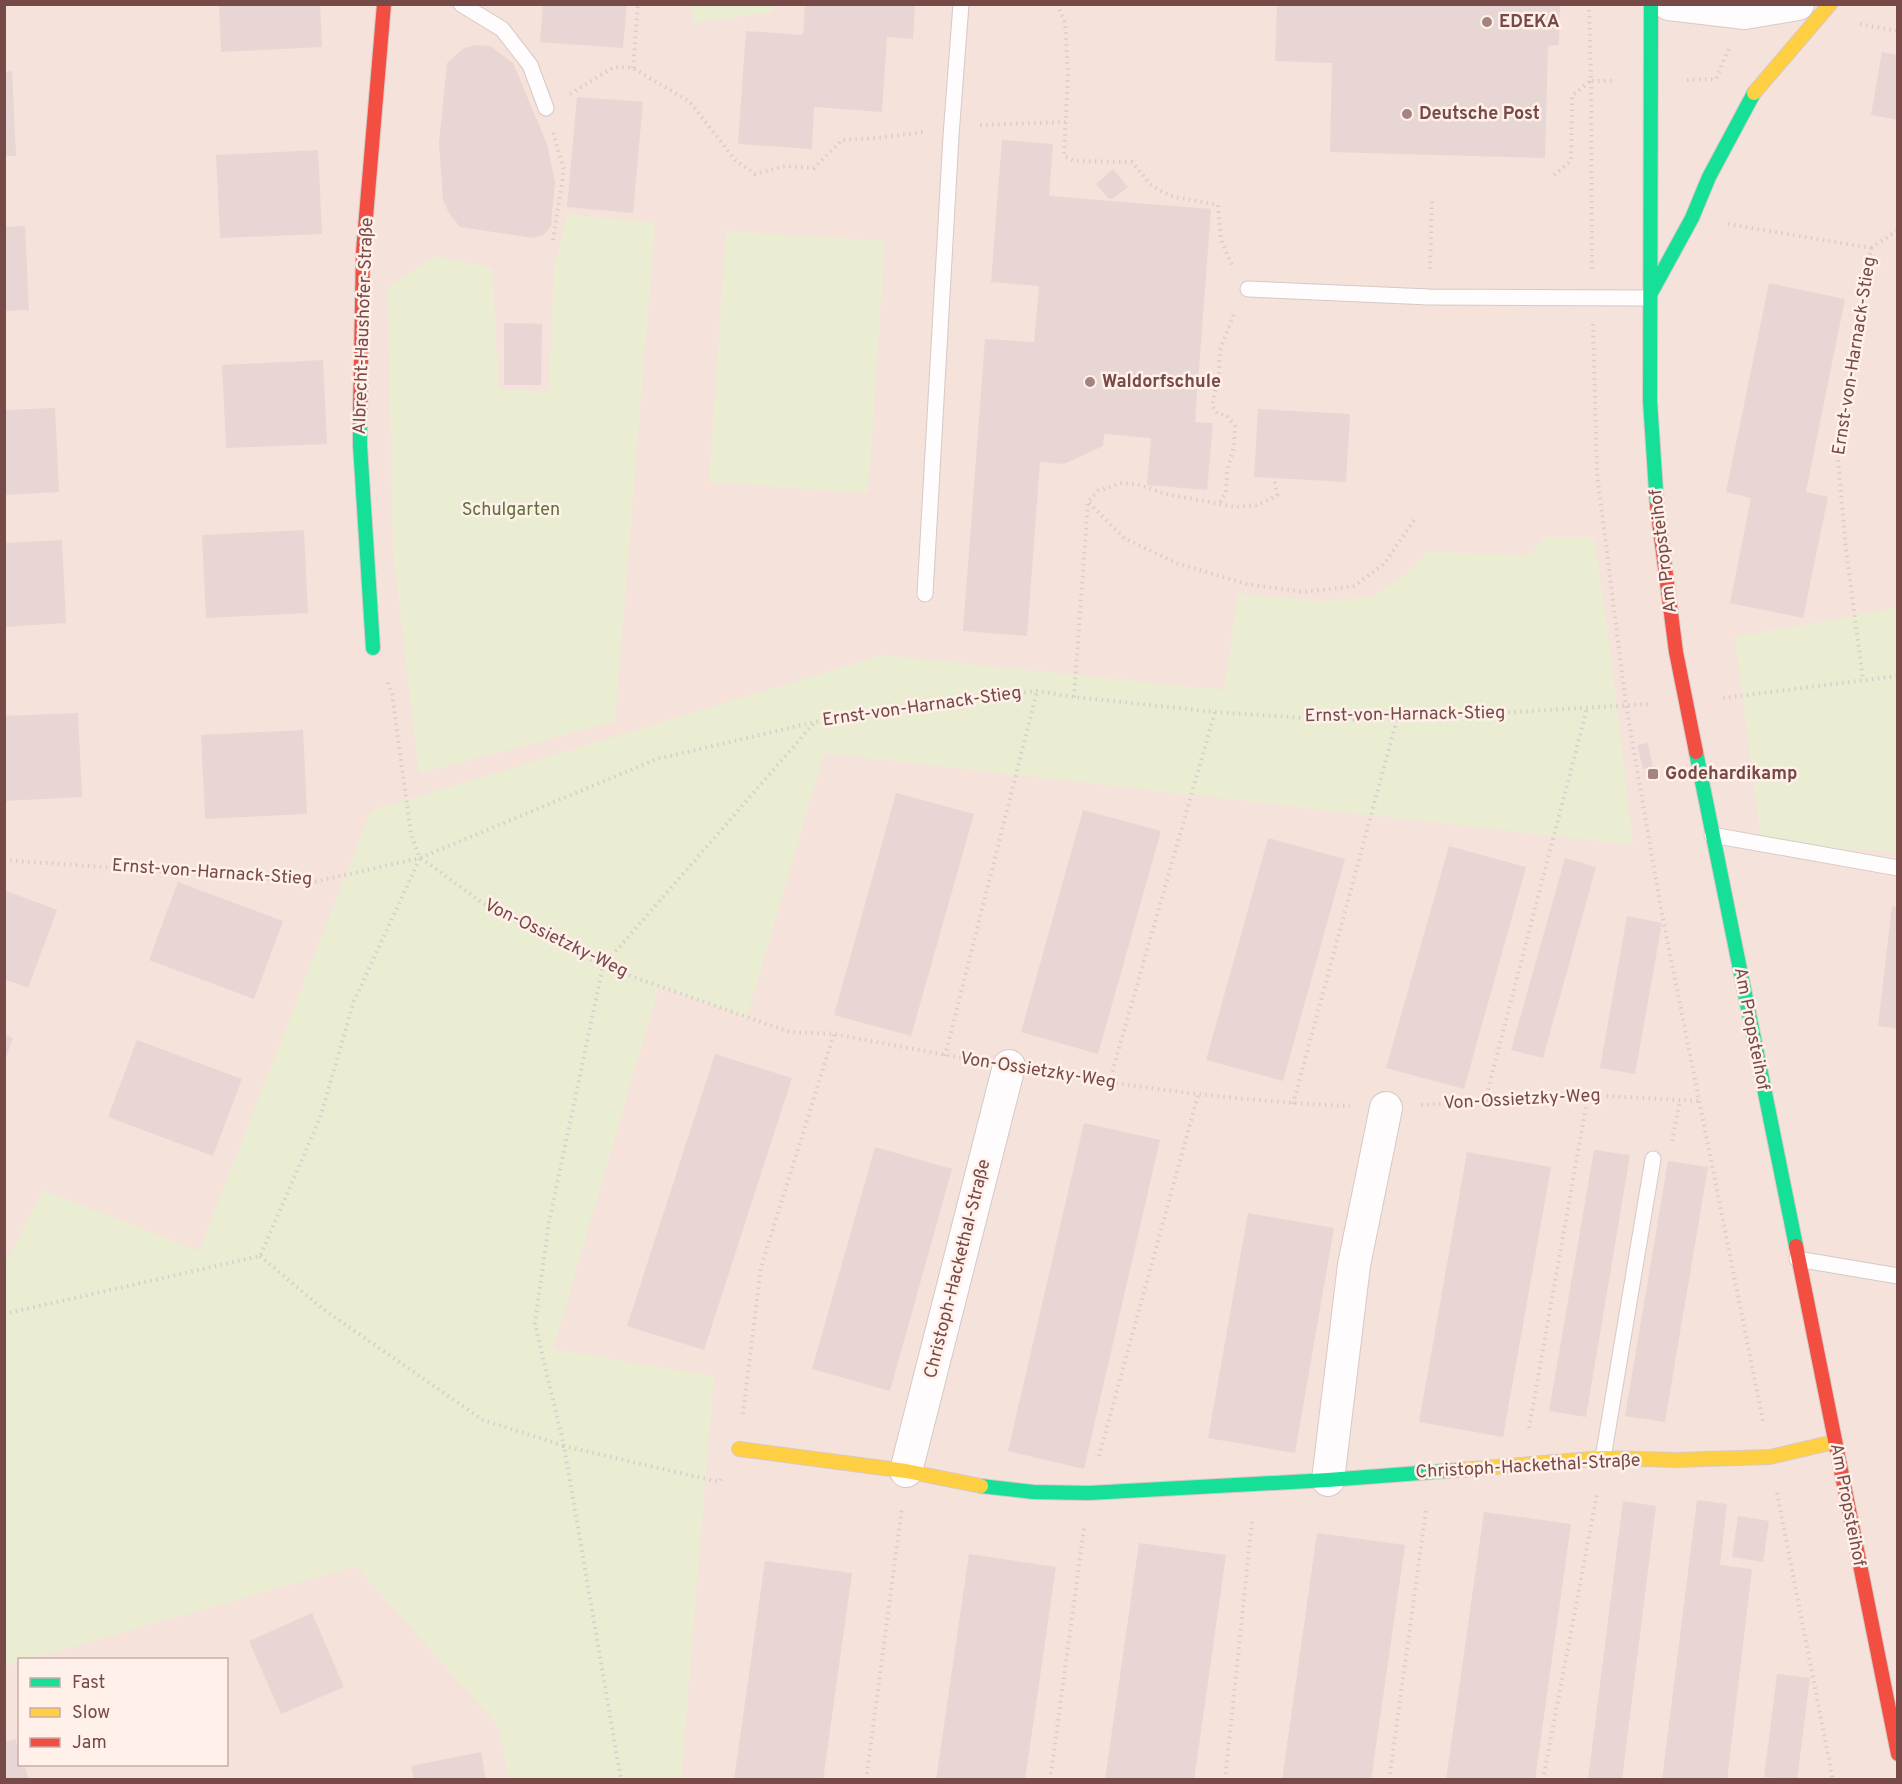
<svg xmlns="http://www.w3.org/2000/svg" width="1902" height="1784" font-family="Overpass,sans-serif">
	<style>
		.residential { fill: #f5e2da; fill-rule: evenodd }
		.green { fill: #eaedd2 }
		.building { fill: #e7d6d3 }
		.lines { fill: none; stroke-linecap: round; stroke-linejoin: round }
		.lane-casing { stroke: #d6c9c6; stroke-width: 17 }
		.street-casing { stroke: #d6c9c6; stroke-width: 34 }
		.fast-casing { stroke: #d8cac7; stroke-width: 16 }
		.slow-casing { stroke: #d8cac7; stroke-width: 16 }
		.jam-casing { stroke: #d8cac7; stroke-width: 16 }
		.path { stroke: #dacdcb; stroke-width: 4; stroke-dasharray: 1.5 4.5; stroke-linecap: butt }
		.lane { stroke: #fefcfc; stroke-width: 15 }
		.street { stroke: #fefcfc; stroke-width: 32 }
		.fast { stroke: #16e098; stroke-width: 14 }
		.slow { stroke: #ffcf43; stroke-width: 14 }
		.jam { stroke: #f24e42; stroke-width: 14 }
		.poi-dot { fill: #a48380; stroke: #fff0ea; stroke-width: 2 }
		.labels { text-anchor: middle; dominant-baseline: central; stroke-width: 5; stroke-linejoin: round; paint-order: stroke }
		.poi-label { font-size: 18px; font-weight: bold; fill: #774947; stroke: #fff0ea; text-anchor: start }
		.street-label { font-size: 18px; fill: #774947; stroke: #fff0ea }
		.park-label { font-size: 18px; fill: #5b7239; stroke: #fff0ea }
	</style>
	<rect width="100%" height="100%" fill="#f8eee9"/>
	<!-- residential -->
	<path class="residential" d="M5,5h1892v1774l-1892,1zM20,1660h206v104h-206z"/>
	<!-- green -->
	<path class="green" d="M691,5h81l1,7 -80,11z
		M567,214l88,9 -40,498 -196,53 -26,-223 -5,-264 48,-31 56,12 7,121 50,3 5,-125z
		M726,231l159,10 -17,252 -159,-11z
		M1544,537h50l15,104 24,204 -809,-92 -77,264 -88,-30 -106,362 161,27 -33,403h-172l-11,-53 -142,-160 -327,93 -9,1 -1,2 -14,4v-402l38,-74 156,61 172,-440 511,-156 342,35 14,-96 81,7 54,-4 35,-25 20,-20 102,3z
		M1897,608v243l-135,-4 -27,-210z"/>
	<!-- building -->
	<path class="building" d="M219,4h101l2,43 -101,5z
		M543,4h84l-4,44 -83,-6z
		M805,4h110l-2,35 -26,-2 -5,75 -68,-5 -2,42 -74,-5 8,-113 57,4z
		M1277,4h283l-1,41 -11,1 -3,112 -215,-6 2,-89 -57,-2z
		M476,45l14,1 23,17 34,81 8,38 -4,44 -8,9 -10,3 -73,-11 -11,-14 -6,-13 -4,-57 8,-80 17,-15z
		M1882,52l16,3v65l-27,-5z
		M12,71l4,85h-11v-84z
		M577,97l66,5 -10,111 -66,-6z
		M1002,140l51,4 -4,52 162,13 -16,213 18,1 -6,67 -60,-5 4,-47 -47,-4 -1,12 -39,18 -24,-2 -13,174 -64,-5 22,-292 49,3 5,-56 -48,-4z
		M318,150l4,84 -102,4 -4,-83z
		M1113,169l15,18 -14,11 -5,1 -13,-15z
		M25,226l4,84 -25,1v-84z
		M1769,283l76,16 -39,193 22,5 -25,121 -73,-15 21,-105 -25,-6z
		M504,323l38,1 -1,61h-37z
		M323,360l4,84 -101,4 -4,-83z
		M55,408l4,84 -54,3v-85z
		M1258,409l92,5 -4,68 -92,-5z
		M304,530l4,83 -102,5 -4,-83z
		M62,540l4,83 -62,4v-84z
		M78,713l4,84 -78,4v-85z
		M303,730l4,84 -102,5 -4,-84z
		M1648,743l5,25 -10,1 -6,-24z
		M896,793l78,21 -63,222 -77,-21z
		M1083,810l78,21 -63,223 -77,-22z
		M1268,838l77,21 -62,222 -77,-21z
		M1449,846l77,21 -62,222 -78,-21z
		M1565,858l31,9 -53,191 -32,-8z
		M178,882l105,39 -29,78 -105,-39z
		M4,890l53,20 -29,78 -24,-9z
		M1892,906l6,1v122l-20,-3z
		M1627,916l35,7 -27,151 -35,-6z
		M4,1034l9,4 -8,22h-1z
		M137,1040l105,39 -29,77 -105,-39z
		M715,1054l77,24 -88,272 -77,-24z
		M1084,1123l76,17 -76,329 -76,-18z
		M875,1147l77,22 -62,222 -78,-22z
		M1594,1150l36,5 -44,262 -37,-6z
		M1467,1152l84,15 -48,270 -84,-15z
		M1668,1161l40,6 -43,255 -40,-6z
		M1248,1213l86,15 -39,225 -87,-15z
		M1697,1500l30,4 -7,61 32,4 -25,211h-65z
		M1623,1501l33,5 -34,274h-34z
		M1484,1512l87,12 -36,256h-89z
		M1738,1516l31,5 -6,41 -31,-5z
		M1317,1533l88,12 -34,235h-89z
		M1139,1543l87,12 -32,225h-89z
		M969,1554l87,13 -31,213h-89z
		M765,1561l87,12 -29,207h-89z
		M312,1613l32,74 -63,27 -32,-73z
		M1777,1674l33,4 -13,102 -33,-3z
		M15,1739l5,13v12h4l5,16h-25v-38z
		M481,1752l5,28h-72l-3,-14z"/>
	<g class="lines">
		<defs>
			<path id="lane" d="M461,4l41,25 28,36 16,43
				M1248,289l181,8 220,1
				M925,594l26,-458 10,-132
				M1712,835l186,33
				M1797,1259l101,17
				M1603,1458l50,-299"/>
			<path id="street" d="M1669,4l76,9 53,-9
				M906,1471l103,-405
				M1328,1480l26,-215 32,-157"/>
			<path id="fast" d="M1651,4l-1,397 7,105
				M1651,293l41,-75 17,-41 45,-84
				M360,415v30l13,203
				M1696,752l100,494
				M981,1486l52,6 56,1 239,-13 131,-10"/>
			<path id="slow" d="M1754,93l76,-89
				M739,1449l167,22 75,15
				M1459,1470l144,-12 74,2 93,-3 64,-15"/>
			<path id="jam" d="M360,415l3,-163 21,-248
				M1657,506l19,146 20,100
				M1796,1246l102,508"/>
		</defs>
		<!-- lane casing -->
		<use href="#lane" class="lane-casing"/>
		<!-- street casing -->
		<use href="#street" class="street-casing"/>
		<!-- fast casing -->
		<use href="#fast" class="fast-casing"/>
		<!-- slow casing -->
		<use href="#slow" class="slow-casing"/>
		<!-- jam casing -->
		<use href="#jam" class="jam-casing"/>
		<!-- path -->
		<path class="path" d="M1057,4l8,18 3,52 -4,82 10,5 58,1 18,22 20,12 48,9 3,35 12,27
			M1589,4l2,77h22
			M1860,24l38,7
			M633,68l5,-64
			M1687,80l29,-1 14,-33
			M1591,81l1,191
			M570,94l44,-27 19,1 57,34 45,58 20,14 30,-8 29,2 28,-28 34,-2 49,-6
			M980,125l85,-3
			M1554,175l17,-14 1,-65 18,-15
			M1728,224l143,24 -34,200 9,101 17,131
			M553,240l11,-70 -11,-38
			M1871,248l27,-18
			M1430,269l2,-68
			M1593,324l4,149 29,232 35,204 102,512
			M1220,502l6,-10 1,-22 7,-23 1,-21 -9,-11 -8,-1 -6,-8 7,-34 1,-22 15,-39
			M1089,503l35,35 52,25 71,21 56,8 51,-6 31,-23 29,-43
			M1074,697l14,-195 10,-11 22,-8 16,1 30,10 70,13 22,-2 19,-10 -3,-17
			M1723,698l175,-22
			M421,858l60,44 122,64 186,66 45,2 138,26
			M4,860l310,22 106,-24 237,-99 158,-37 98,-17 124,-14 37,6 141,15 121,8 61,-1 252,-15
			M945,1056l92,-365
			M1045,1072c101,17 203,30 305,34
			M1109,1083l106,-371
			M1485,1101l102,-393
			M1293,1104l104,-385
			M1421,1105l167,-10 110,6
			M1672,1141l8,-41
			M260,1256l63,53 160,111 81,26 57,334
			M4,1314l256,-58 60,-138 34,-117 66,-143 -9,-23 -19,-142 -5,-12
			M743,1414l18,-147 73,-233
			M1529,1428l59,-333
			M1099,1456l99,-361
			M721,1479l-2,3 -155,-36 -29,-122 14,-102 54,-256 212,-244
			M1777,1493l56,287
			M866,1780l36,-273
			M1050,1780l34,-252
			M1225,1780l27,-259
			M1389,1780l37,-270
			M1543,1780l54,-286"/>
		<!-- lane -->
		<use href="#lane" class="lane"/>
		<!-- street -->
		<use href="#street" class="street"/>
		<!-- fast -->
		<use href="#fast" class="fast"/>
		<!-- slow -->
		<use href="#slow" class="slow"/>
		<!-- jam -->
		<use href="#jam" class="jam"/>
	</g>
	<!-- markers -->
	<g class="poi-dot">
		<circle cx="1487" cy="22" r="6"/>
		<circle cx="1407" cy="114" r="6"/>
		<circle cx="1090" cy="382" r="6"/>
		<rect x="1647" y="768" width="12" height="12" rx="3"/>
	</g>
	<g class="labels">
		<!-- poi labels -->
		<g class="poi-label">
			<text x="1499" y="22">EDEKA</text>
			<text x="1419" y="114">Deutsche Post</text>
			<text x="1102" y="382">Waldorfschule</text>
			<text x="1665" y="774">Godehardikamp</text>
		</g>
		<!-- street labels -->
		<g class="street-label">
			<text transform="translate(364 326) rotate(-88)">Albrecht-Haushofer-Straße</text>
			<text transform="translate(1855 356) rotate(-81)">Ernst-von-Harnack-Stieg</text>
			<text transform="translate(1664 551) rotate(-97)">Am Propsteihof</text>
			<text transform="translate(922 707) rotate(-8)">Ernst-von-Harnack-Stieg</text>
			<text transform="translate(1405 715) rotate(-1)">Ernst-von-Harnack-Stieg</text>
			<text transform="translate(212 873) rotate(4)">Ernst-von-Harnack-Stieg</text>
			<text transform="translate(556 939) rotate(26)">Von-Ossietzky-Weg</text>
			<text transform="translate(1751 1029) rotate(79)">Am Propsteihof</text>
			<text transform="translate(1038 1071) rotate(9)">Von-Ossietzky-Weg</text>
			<text transform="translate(1522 1100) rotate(-3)">Von-Ossietzky-Weg</text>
			<text transform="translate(958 1269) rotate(-76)">Christoph-Hackethal-Straße</text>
			<text transform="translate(1528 1467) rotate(-3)">Christoph-Hackethal-Straße</text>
			<text transform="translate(1847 1505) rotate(79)">Am Propsteihof</text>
		</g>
		<!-- park labels -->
		<g class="park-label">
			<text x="511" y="510">Schulgarten</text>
		</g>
	</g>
	<!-- border -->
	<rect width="1902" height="1784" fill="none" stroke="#774947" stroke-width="12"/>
	<!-- legend -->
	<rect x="18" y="1658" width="210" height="108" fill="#fff0ea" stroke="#c9ada9" stroke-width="1.5"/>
	<rect x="30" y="1678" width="30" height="9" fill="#16e098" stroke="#c9ada9" stroke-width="1.5"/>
	<text x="72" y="1688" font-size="18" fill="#774947">Fast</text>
	<rect x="30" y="1708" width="30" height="9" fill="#ffcf43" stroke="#c9ada9" stroke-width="1.5"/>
	<text x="72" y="1718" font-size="18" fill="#774947">Slow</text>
	<rect x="30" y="1738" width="30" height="9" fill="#f24e42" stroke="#c9ada9" stroke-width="1.5"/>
	<text x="72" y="1748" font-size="18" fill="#774947">Jam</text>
</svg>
